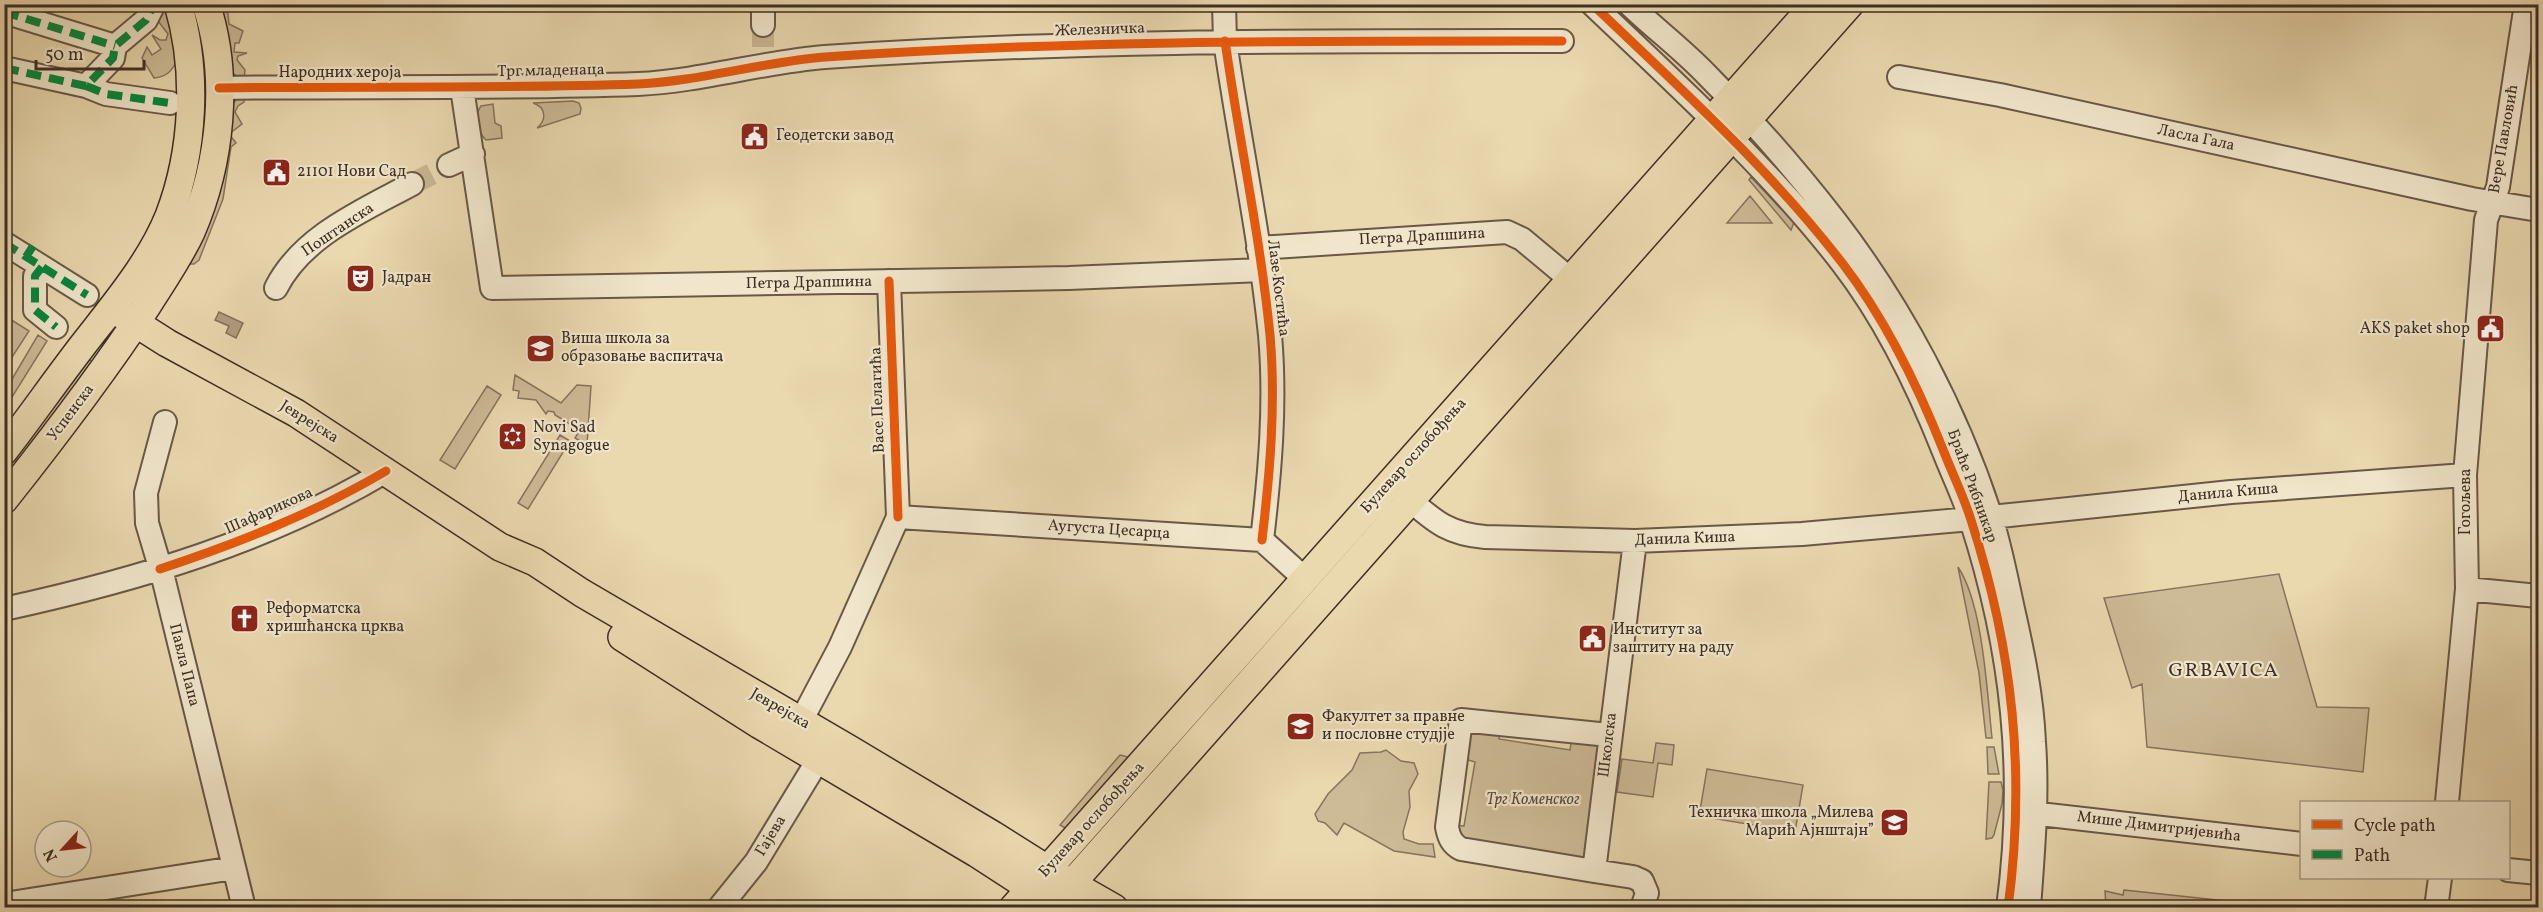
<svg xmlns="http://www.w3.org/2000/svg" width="2543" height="912" font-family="Vollkorn,serif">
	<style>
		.green { fill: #cdbb97; stroke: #86745e; stroke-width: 1.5 }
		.water { fill: #b09e80; stroke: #82715b; stroke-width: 1.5 }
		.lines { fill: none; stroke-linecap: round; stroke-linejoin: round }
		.minor-tunnel { stroke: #c8b693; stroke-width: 22; stroke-dasharray: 22 11; stroke-linecap: butt }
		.minor-casing { stroke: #695847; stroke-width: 26 }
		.major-casing { stroke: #3e2e24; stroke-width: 30 }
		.minor { stroke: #f1e6cb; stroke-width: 22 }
		.major { stroke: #ead8af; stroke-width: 27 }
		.quiet { stroke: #00873e; stroke-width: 8; stroke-dasharray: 15 8; stroke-linecap: butt }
		.cycleway-casing { stroke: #f1e6cb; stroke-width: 13 }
		.cycleway { stroke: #e8590c; stroke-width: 9 }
		.labels { text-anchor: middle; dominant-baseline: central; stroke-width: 4.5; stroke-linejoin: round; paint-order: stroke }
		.street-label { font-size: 16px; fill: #3e2e24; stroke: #f1e6cb }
		.poi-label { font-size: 16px; fill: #3e2e24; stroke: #f1e6cb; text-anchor: start }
		.park-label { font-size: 16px; font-style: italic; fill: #5b4a3b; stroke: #f1e6cb }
		.quarter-label { font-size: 20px; letter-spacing: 1.5px; fill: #3e2e24; stroke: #f1e6cb }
	</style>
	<rect width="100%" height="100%" fill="#ead8af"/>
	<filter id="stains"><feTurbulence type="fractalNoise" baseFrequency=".00333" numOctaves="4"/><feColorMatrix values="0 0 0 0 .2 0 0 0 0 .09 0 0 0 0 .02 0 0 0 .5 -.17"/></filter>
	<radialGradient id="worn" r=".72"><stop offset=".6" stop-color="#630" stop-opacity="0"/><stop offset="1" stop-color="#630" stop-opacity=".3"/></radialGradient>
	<!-- green -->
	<path class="green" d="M155,5h10l12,56c-6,11 -11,16 -23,17l-12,-20 5,-11 5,8 9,-6 -9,-14 8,5h6l2,-6 -10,-13z
		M217,5h5l6,9 1,10 14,7 -4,12h-4l-1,9 13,1 -9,3 -1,4 8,10 -1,10 -12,-7z
		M244,97v5l-6,4 -3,6 7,12 -13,10 7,9 -5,4 -8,52 -24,61 -5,4h-6l42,-155 7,-11z
		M573,101l6,2 2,5 -1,6 -43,14c10,-8 9,-21 -4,-25z
		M493,104l2,19 6,3 1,12 -16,2c-8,-7 -12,-25 -5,-34z
		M1751,177l28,30 16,13 -4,10 -42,-50z
		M1750,196l22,27h-45z
		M10,319l19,12 -24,37v-48z
		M38,335l9,6 -38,61 -4,-3v-8z
		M86,357l7,5 -88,120v-14z
		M515,375l46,28 16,-18 14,1 -4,59 -12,-7 5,-8 -25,-15 -1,-3 -6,-1 -2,3 -10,-14 -18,-2 1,-7 -6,-1z
		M487,386l14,9 -46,74 -15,-9z
		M560,435l10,6 -42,68 -10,-6z
		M1958,567c25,37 29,125 34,171h-6l-7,-65z
		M2279,574l38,133 52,1 -6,64 -216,-25 -5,-63 -10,4 -28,-90z
		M1501,728l-2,11 71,11 2,-13 30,9 -14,113 -121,-15 -14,-19 11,1 11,-64 -10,-3 3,-20 8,-10z
		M1656,743l18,2 -2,20 -14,-2 -5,34 -36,-5 5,-33 31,4z
		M1987,747h7l5,27h-11z
		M1386,750l15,11 13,2 4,11 -9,17 1,16 -7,25 1,7 15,5h14l2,13 -41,-6 -50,-28 -7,12 -12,-12 -7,-2 -3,-7 13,-20 24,-24 8,-17 21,-1z
		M1120,755l12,3 -65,71 -7,-4z
		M1707,769l96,16 -8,47 -96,-16z
		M1989,782h12l2,8 -1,14 -8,31 -2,3 -6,1z
		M2124,890l159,17h-177l-1,-16 18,4z"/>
	<!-- water -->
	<path class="water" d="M219,312l24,11 -7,15 -10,-5 3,-7 -14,-6z"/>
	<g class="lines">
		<!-- minor-tunnel -->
		<path class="minor-tunnel" d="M763,47v-22
			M412,184l37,-19"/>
		<defs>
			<path id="minor" d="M1224,4l1,37c14,98 35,195 45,294 6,68 0,137 -8,205
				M1592,4c87,83 178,165 251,260 43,56 75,122 101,188 9,23 20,45 27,68 42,130 55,253 37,388
				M1629,4c25,24 53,45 77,70 46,46 90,96 130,148 66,86 120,188 154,292 10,31 16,63 23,95 10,44 19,88 21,133 4,56 -1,110 -5,166
				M4,12l111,34
				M763,25v-21
				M4,68l82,18 27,-28 2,-12 31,-26 7,-14
				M1899,77l101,18 472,104 66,11
				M86,86l20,8 64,9
				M219,88c139,-2 279,1 419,-4 63,-3 124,-22 187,-27 246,-17 492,-16 737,-16
				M462,88l30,200 577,-10 193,-8
				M449,165l24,-11
				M4,243l83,52
				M1258,248l249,-16 15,7 48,40
				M42,267l-7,9v34l21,17
				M276,288c26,-52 88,-78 136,-104
				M165,422l-19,71 1,30 16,54 81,331
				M1410,500c26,23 40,34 75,37l150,4 167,-7 169,-15
				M898,517l364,23 43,39
				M1991,517l240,-25 234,-17
				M1635,541l-41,330 39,6 9,4 5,12 -5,15
				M2467,589l71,7
				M4,609c133,-29 265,-68 382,-138
				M801,721l39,-74 58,-130 -9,-236
				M2447,802l20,-213 -2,-114 21,-255 12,-33 28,-183
				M2022,812l280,32
				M2508,870l30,3
				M1594,871l-133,-22c-9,-5 -12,-11 -14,-22l14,-107 148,15
				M4,904l230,-36
				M719,908l37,-46 62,-102
				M2436,908l4,-30"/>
			<path id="major" d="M112,308l55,35 129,70 204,134 35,15 47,31 267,156 144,86 65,41 56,32
				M4,451c27,-35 52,-71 79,-106 31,-40 67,-82 86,-129 25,-65 29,-145 9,-212
				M4,500c50,-63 99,-127 143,-194 15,-24 32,-48 44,-74 30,-69 39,-156 15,-228
				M622,637l138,88 216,128 71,46
				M1013,908l802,-904
				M1050,908l800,-904"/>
		</defs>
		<!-- minor casing -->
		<use href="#minor" class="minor-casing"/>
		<!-- major casing -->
		<use href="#major" class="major-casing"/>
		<!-- minor -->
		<use href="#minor" class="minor"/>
		<!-- major -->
		<use href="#major" class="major"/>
		<!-- quiet -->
		<path class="quiet" d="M4,12l111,34
			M4,68l82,18 27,-28 2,-12 31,-26 7,-14
			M86,86l20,8 64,9
			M4,243l83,52
			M26,257l7,-11
			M42,267l-7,9v34l21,17"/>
		<defs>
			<path id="cycleway" d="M1592,4c87,83 178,165 251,260 43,56 75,122 101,188 9,23 20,45 27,68 42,130 55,253 37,388
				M1225,41c14,98 35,195 45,294 6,68 0,137 -8,205
				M219,88c139,-2 279,1 419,-4 63,-3 124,-22 187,-27 246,-17 492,-16 737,-16
				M889,281l9,236
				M160,569c78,-26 155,-56 226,-98"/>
		</defs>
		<!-- cycleway casing -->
		<use href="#cycleway" class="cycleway-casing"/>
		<!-- cycleway -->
		<use href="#cycleway" class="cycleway"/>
	</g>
	<!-- icons -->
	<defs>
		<symbol id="civic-square" viewBox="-11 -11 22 22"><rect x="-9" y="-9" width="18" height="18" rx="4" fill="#8f2418" stroke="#f1e6cb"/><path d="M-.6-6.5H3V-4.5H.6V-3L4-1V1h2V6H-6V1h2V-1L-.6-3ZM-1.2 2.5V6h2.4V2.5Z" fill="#fff"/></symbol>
		<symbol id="theatre-square" viewBox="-11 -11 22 22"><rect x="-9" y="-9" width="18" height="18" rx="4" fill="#8f2418" stroke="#f1e6cb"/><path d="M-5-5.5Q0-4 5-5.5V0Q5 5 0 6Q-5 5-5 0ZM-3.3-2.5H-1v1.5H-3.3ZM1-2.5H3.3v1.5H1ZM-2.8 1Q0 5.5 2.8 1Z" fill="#fff"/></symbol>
		<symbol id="university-square" viewBox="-11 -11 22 22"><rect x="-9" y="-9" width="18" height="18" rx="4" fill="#8f2418" stroke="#f1e6cb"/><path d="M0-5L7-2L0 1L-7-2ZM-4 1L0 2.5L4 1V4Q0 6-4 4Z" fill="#fff"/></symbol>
		<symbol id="synagogue-square" viewBox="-11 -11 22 22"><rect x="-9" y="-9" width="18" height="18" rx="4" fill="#8f2418" stroke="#f1e6cb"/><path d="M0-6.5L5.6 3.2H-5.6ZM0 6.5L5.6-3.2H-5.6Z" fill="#fff"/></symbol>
		<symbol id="church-square" viewBox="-11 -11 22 22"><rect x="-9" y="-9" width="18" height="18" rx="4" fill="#8f2418" stroke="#f1e6cb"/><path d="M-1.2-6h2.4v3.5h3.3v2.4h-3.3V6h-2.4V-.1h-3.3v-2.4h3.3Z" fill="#fff"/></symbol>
		<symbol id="school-square" viewBox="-11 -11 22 22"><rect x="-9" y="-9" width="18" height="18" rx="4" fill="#8f2418" stroke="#f1e6cb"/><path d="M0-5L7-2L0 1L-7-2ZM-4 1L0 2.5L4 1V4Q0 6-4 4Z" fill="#fff"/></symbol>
	</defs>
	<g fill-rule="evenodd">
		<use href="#civic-square" x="738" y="120" width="33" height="33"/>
		<use href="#civic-square" x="260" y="156" width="33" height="33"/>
		<use href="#theatre-square" x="344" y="262" width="33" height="33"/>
		<use href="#civic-square" x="2474" y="312" width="33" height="33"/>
		<use href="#university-square" x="524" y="332" width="33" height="33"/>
		<use href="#synagogue-square" x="496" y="420" width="33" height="33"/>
		<use href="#church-square" x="228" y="602" width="33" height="33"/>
		<use href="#civic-square" x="1576" y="622" width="33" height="33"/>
		<use href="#university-square" x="1284" y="710" width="33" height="33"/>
		<use href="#school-square" x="1878" y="806" width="33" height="33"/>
	</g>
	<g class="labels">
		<!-- street labels -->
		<g class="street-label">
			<text transform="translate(1100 30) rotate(-2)">Железничка</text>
			<text transform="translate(551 71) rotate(-1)">Трг младенаца</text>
			<text x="340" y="73">Народних хероја</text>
			<text transform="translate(2196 138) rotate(12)">Ласла Гала</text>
			<text transform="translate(2504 139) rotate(-80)">Вере Павловић</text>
			<text transform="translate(338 230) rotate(-34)">Поштанска</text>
			<text transform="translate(1422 237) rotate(-3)">Петра Драпшина</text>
			<text transform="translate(809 283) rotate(-1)">Петра Драпшина</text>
			<text transform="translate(1278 288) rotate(83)">Лазе Костића</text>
			<text transform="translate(878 400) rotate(-92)">Васе Пелагића</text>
			<text transform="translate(71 413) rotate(-53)">Успенска</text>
			<text transform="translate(309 422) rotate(32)">Јеврејска</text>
			<text transform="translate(1414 456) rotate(-48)">Булевар ослобођења</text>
			<text transform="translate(1972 486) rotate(70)">Браће Рибникар</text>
			<text transform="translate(2228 493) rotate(-5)">Данила Киша</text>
			<text transform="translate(2466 502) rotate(-90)">Гогољева</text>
			<text transform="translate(269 511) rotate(-24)">Шафарикова</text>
			<text transform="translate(1109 530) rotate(4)">Аугуста Цесарца</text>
			<text transform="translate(1685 539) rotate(-2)">Данила Киша</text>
			<text transform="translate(184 665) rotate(76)">Павла Папа</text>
			<text transform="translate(780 709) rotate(30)">Јеврејска</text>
			<text transform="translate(1608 745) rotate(-83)">Школска</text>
			<text transform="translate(1092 820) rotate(-48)">Булевар ослобођења</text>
			<text transform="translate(2159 827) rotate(7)">Мише Димитријевића</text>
			<text transform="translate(771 836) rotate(-59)">Гајева</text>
		</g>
		<!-- poi labels -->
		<g class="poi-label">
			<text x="776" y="136">Геодетски завод</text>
			<text x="297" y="172">21101 Нови Сад</text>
			<text x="382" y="278">Јадран</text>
			<text x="2470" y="329" text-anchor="end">AKS paket shop</text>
			<text x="561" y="339">Виша школа за<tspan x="561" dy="18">образовање васпитача</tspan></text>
			<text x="533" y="428">Novi Sad<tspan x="533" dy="18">Synagogue</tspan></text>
			<text x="266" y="609">Реформатска<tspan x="266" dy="18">хришћанска црква</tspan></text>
			<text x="1613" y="630">Институт за<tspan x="1613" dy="18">заштиту на раду</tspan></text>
			<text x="1322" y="717">Факултет за правне<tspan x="1322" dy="18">и пословне студјје</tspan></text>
			<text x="1874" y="813" text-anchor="end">Техничка школа „Милева<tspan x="1874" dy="18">Марић Ајнштајн”</tspan></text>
		</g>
		<!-- park labels -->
		<g class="park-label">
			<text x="1533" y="800">Трг Коменског</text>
		</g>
		<!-- quarter labels -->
		<g class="quarter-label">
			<text x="2224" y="671">GRBAVICA</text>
		</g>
	</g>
	<!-- margin -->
	<rect width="2543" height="912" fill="none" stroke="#ead8af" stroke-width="24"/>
	<rect x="6" y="6" width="2531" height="900" fill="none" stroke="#3e2e24" stroke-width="3"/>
	<rect x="12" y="12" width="2519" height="888" fill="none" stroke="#3e2e24" stroke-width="1.5"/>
	<!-- legend -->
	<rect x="2300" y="801" width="210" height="78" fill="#f1e6cb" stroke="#a99c88" stroke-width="1.5"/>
	<rect x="2312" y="820" width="30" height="9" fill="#e8590c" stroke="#a99c88" stroke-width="1.5"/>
	<text x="2354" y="831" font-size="18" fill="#3e2e24">Cycle path</text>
	<rect x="2312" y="850" width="30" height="9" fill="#00873e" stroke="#a99c88" stroke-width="1.5"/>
	<text x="2354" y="861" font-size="18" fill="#3e2e24">Path</text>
	<!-- north arrow -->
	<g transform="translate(63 849) rotate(243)"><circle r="28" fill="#f1e6cb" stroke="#a99c88" stroke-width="1.5"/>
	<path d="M0-4.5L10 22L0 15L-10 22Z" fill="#8f2418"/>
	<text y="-9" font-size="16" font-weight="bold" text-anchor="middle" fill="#3e2e24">N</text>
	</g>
	<!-- scale -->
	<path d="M36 60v9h108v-9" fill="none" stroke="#3e2e24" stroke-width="3"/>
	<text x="45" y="60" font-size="18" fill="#3e2e24" stroke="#f1e6cb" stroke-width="4.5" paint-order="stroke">50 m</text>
	<rect width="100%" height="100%" filter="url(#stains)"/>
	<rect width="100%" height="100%" fill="url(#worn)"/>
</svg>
